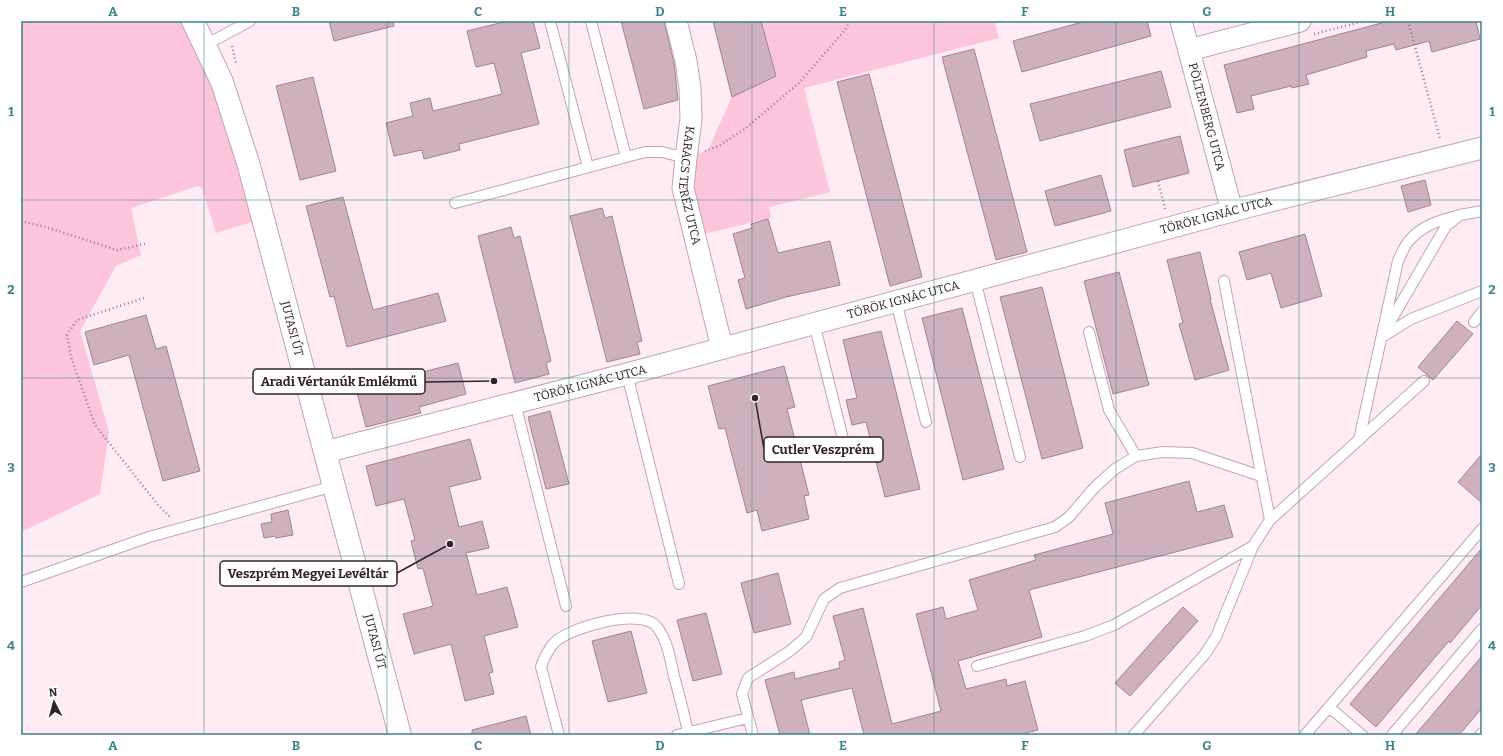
<svg xmlns="http://www.w3.org/2000/svg" width="1503" height="756" font-family="Bitter,serif">
	<style>
		.green { fill: #fdc5dc }
		.building { fill: #cfb1bd; stroke: #a08490 }
		.lines { fill: none; stroke-linecap: round; stroke-linejoin: round }
		.lane-casing { stroke: #c3a5b1; stroke-width: 12 }
		.street-casing { stroke: #c3a5b1; stroke-width: 23 }
		.secondary-casing { stroke: #c3a5b1; stroke-width: 24 }
		.path { stroke: #918288; stroke-width: 2.5; stroke-dasharray: 1 3; stroke-linecap: butt }
		.lane { stroke: #fff; stroke-width: 10 }
		.street { stroke: #fff; stroke-width: 21 }
		.secondary { stroke: #fff; stroke-width: 22 }
		.grid { fill: none; stroke: #3b8388; stroke-width: 1; stroke-opacity: 0.55 }
		.labels { text-anchor: middle; dominant-baseline: central; stroke-width: 3; stroke-linejoin: round; paint-order: stroke }
		.street-label { font-size: 12px; fill: #2f2428; stroke: #fff }
		.leader { fill: none; stroke: #2f2428; stroke-width: 1.5 }
		.callout-dot { fill: #2f2428; stroke: #fff; stroke-width: 1.5 }
		.callout { fill: #fff; stroke: #2f2428; stroke-width: 1.5 }
		.callout-label { font-size: 13px; text-anchor: middle; font-weight: bold; fill: #2f2428 }
		.neatline { fill: none; stroke: #3b8388; stroke-width: 1.5 }
		.grid-label { font-size: 13px; text-anchor: middle; font-weight: bold; fill: #3b8388 }
	</style>
	<rect width="100%" height="100%" fill="#ffecf3"/>
	<!-- green -->
	<path class="green" d="M21,21h175l69,197 -49,15 -14,-45 -4,-2 -67,22 10,47 -25,11 -36,65 29,101 -9,62 -79,38z
		M713,21h288l-6,2 4,15 -195,50 26,104 -61,15 2,11 -76,18 -9,-78 22,-8 24,-53z"/>
	<!-- building -->
	<path class="building" d="M329,21h64l1,5 -60,15z
		M508,21h25l7,27 -19,5 18,71 -80,20 1,6 -36,9 -2,-9 -28,6 -8,-33 27,-7 -3,-13 20,-5 3,13 69,-17 -8,-31 -18,4 -9,-36z
		M621,21h43l10,42 4,37 -34,9z
		M713,21h48l15,55 -44,21z
		M1086,21h61l4,15 -129,36 -9,-31z
		M1389,21h87l4,18 -48,13 -3,-11 -33,9 -2,-6 -28,7 1,6 -61,18 3,9 -17,4 -1,-2 -40,10 3,13 -17,4 -13,-48z
		M974,49l53,203 -31,8 -54,-203z
		M1161,71l10,36 -131,34 -10,-37z
		M869,74l53,203 -32,9 -53,-204z
		M313,77l23,94 -36,9 -24,-94z
		M1180,136l9,37 -56,14 -9,-37z
		M1101,175l10,36 -56,15 -10,-35z
		M1425,180l6,25 -23,7 -7,-26z
		M343,197l30,113 65,-17 8,28 -99,26 -13,-51 -4,1 -24,-91z
		M602,208l3,10 7,-2 30,125 -5,1 3,12 -33,8 -37,-146z
		M768,219l10,34 52,-12 10,44 -54,12 -40,12 -8,-29 7,-2 -12,-44 19,-6 -1,-4z
		M511,227l3,11 6,-2 31,125 -5,2 3,11 -34,9 -37,-147z
		M1305,234l17,62 -41,12 -10,-35 -24,7 -8,-28z
		M1200,252l11,47h-1l19,71 -34,10 -16,-56 4,-1 -16,-63z
		M1119,272l30,113 -36,9 -29,-113z
		M1042,287l41,161 -41,11 -42,-162z
		M962,308l42,161 -41,11 -41,-162z
		M146,315l10,34 10,-3 34,125 -37,10 -34,-126 -35,10 -9,-33z
		M1457,321l16,13 -40,46 -15,-13z
		M881,331l39,158 -35,8 -19,-75 -14,3 -6,-25 11,-2 -14,-58z
		M458,363l8,31 -47,13 2,6 -55,14 -10,-38z
		M784,366l11,41 -8,2 22,86 -5,1 5,23 -47,12 -5,-21 -10,3 -22,-85 -6,1 -11,-43z
		M550,411l19,73 -23,5 -18,-72z
		M470,439l11,40 -32,8 10,40 23,-6 7,27 -23,5 11,42 30,-8 11,40 -34,9 9,36 -4,1 5,21 -29,7 -14,-57 -37,10 -11,-40 30,-8 -10,-38 -5,1 -7,-28 4,-1 -11,-41 -28,7 -10,-40z
		M1482,454v49l-24,-21z
		M1189,481l8,31 27,-7 9,32 -204,53 13,47 -84,24 8,28 40,-10 1,7 18,-5 13,49 -20,5h-154l-12,-47 -51,12 9,35h-30l-15,-55 29,-8 1,7 45,-11 -1,-6 6,-2 -12,-44 30,-8 29,116 49,-13 -25,-97 27,-7 3,12 32,-9 -9,-30 67,-20 -2,-5 79,-21 -8,-31z
		M288,510l5,25 -17,3 -1,-2 -11,2 -3,-14 11,-2 -1,-8z
		M1482,548v57l-32,38 -1,-2 -73,86 -26,-23z
		M778,573l13,51 -37,9 -13,-50z
		M1183,607l15,14 -68,75 -15,-13z
		M706,613l16,61 -29,7 -16,-61z
		M631,631l16,62 -39,9 -16,-61z
		M1482,656v52l-23,27h-44z
		M526,716l5,19h-59v-5z"/>
	<g class="lines">
		<defs>
			<path id="lane" d="M550,21l38,146
				M591,21l35,136
				M205,45l45,-24
				M455,203l190,-51h17l24,6
				M975,280l45,177
				M1224,281l46,239
				M896,301l30,121
				M1474,322l8,-10
				M814,323l31,124
				M1386,329l60,-103 14,-11 22,-4
				M1089,332l20,78 27,46
				M1382,337l29,-18 71,-28
				M627,374l52,210
				M515,403l51,203
				M1359,440l39,-179c3,-6 6,-14 10,-19 13,-17 33,-22 52,-27
				M21,582l128,-45 185,-51
				M977,666l108,-30 29,-11 139,-79
				M1329,707l33,28
				M559,735l-18,-68c3,-9 7,-17 13,-24 15,-16 88,-36 103,-16 11,14 13,32 17,49 5,19 10,37 14,56
				M677,735l71,-17
				M753,735l-11,-41 6,-16 42,-27 16,-14 18,-38 16,-11 215,-61 14,-10 26,-30 20,-18 21,-13 27,-4 29,1 69,23
				M1134,735l71,-81 11,-17 37,-91 17,-26 154,-139
				M1305,735l177,-206
				M1392,735l90,-106
				M1480,735l2,-2"/>
			<g id="street">
				<path id="s1" d="M676,21l10,40 4,27 1,31 -5,39 -3,30 39,160"/>
				<path id="s2" d="M1181,21l51,190"/>
				<path d="M1189,50l111,-29"/>
				<path id="s3" d="M325,452l302,-78 616,-166 239,-60"/>
			</g>
			<g id="secondary">
				<path id="s4" d="M193,21l29,61 27,84 151,569"/>
			</g>
		</defs>
		<!-- lane casing -->
		<use href="#lane" class="lane-casing"/>
		<!-- street casing -->
		<use href="#street" class="street-casing"/>
		<!-- secondary casing -->
		<use href="#secondary" class="secondary-casing"/>
		<!-- path -->
		<path class="path" d="M1408,21l32,118
			M1314,34l51,-13
			M232,46l4,17
			M705,151l14,-5 27,-18 53,-45 46,-53 5,-9
			M1158,181l7,28
			M21,221l25,6 71,23 28,-6
			M144,298l-67,22 -10,15 4,22 24,68 63,80 12,12"/>
		<!-- lane -->
		<use href="#lane" class="lane"/>
		<!-- street -->
		<use href="#street" class="street"/>
		<!-- secondary -->
		<use href="#secondary" class="secondary"/>
	</g>
	<!-- grid -->
	<path class="grid" d="M204,21v714M387,21v714M569,21v714M752,21v714M934,21v714M1116,21v714M1299,21v714M21,200h1461M21,378h1461M21,556h1461"/>
	<g class="labels">
		<!-- street labels -->
		<g class="street-label">
			<text stroke="none"><textPath href="#s2" startOffset="99">PÖLTENBERG UTCA</textPath></text>
			<text stroke="none"><textPath href="#s1" startOffset="167">KARACS TERÉZ UTCA</textPath></text>
			<text stroke="none"><textPath href="#s3" startOffset="922">TÖRÖK IGNÁC UTCA</textPath></text>
			<text stroke="none"><textPath href="#s3" startOffset="598">TÖRÖK IGNÁC UTCA</textPath></text>
			<text stroke="none"><textPath href="#s4" startOffset="324">JUTASI ÚT</textPath></text>
			<text stroke="none"><textPath href="#s3" startOffset="274">TÖRÖK IGNÁC UTCA</textPath></text>
			<text stroke="none"><textPath href="#s4" startOffset="648">JUTASI ÚT</textPath></text>
		</g>
	</g>
	<!-- callouts -->
	<path class="leader" d="M494 381L425 382M755 398L764 449M450 544L397 573"/>
	<g class="callout-dot">
		<circle cx="494" cy="381" r="4"/>
		<circle cx="755" cy="398" r="4"/>
		<circle cx="450" cy="544" r="4"/>
	</g>
	<g class="callout">
		<rect x="253" y="369" width="172" height="25" rx="4"/>
		<rect x="764" y="437" width="119" height="25" rx="4"/>
		<rect x="220" y="561" width="177" height="25" rx="4"/>
	</g>
	<g class="callout-label">
		<text x="339" y="386">Aradi Vértanúk Emlékmű</text>
		<text x="823" y="454">Cutler Veszprém</text>
		<text x="308" y="578">Veszprém Megyei Levéltár</text>
	</g>
	<!-- border -->
	<rect width="1503" height="756" fill="none" stroke="#ffffff" stroke-width="44"/>
	<!-- north arrow -->
	<g transform="translate(54 702) rotate(354)" stroke="#ffffff" stroke-width="3" paint-order="stroke">
	<path d="M0-3L7 15L0 10L-7 15Z" fill="#2f2428"/>
	<text y="-6" font-size="11" font-weight="bold" text-anchor="middle" fill="#2f2428">N</text>
	</g>
	<rect x="22" y="22" width="1459" height="712" class="neatline"/>
	<g class="grid-label">
		<text x="113" y="16">A</text>
		<text x="296" y="16">B</text>
		<text x="478" y="16">C</text>
		<text x="660" y="16">D</text>
		<text x="843" y="16">E</text>
		<text x="1025" y="16">F</text>
		<text x="1207" y="16">G</text>
		<text x="1390" y="16">H</text>
		<text x="11" y="116">1</text>
		<text x="1492" y="116">1</text>
		<text x="11" y="294">2</text>
		<text x="1492" y="294">2</text>
		<text x="11" y="472">3</text>
		<text x="1492" y="472">3</text>
		<text x="11" y="650">4</text>
		<text x="1492" y="650">4</text>
		<text x="113" y="750">A</text>
		<text x="296" y="750">B</text>
		<text x="478" y="750">C</text>
		<text x="660" y="750">D</text>
		<text x="843" y="750">E</text>
		<text x="1025" y="750">F</text>
		<text x="1207" y="750">G</text>
		<text x="1390" y="750">H</text>
	</g>
</svg>
